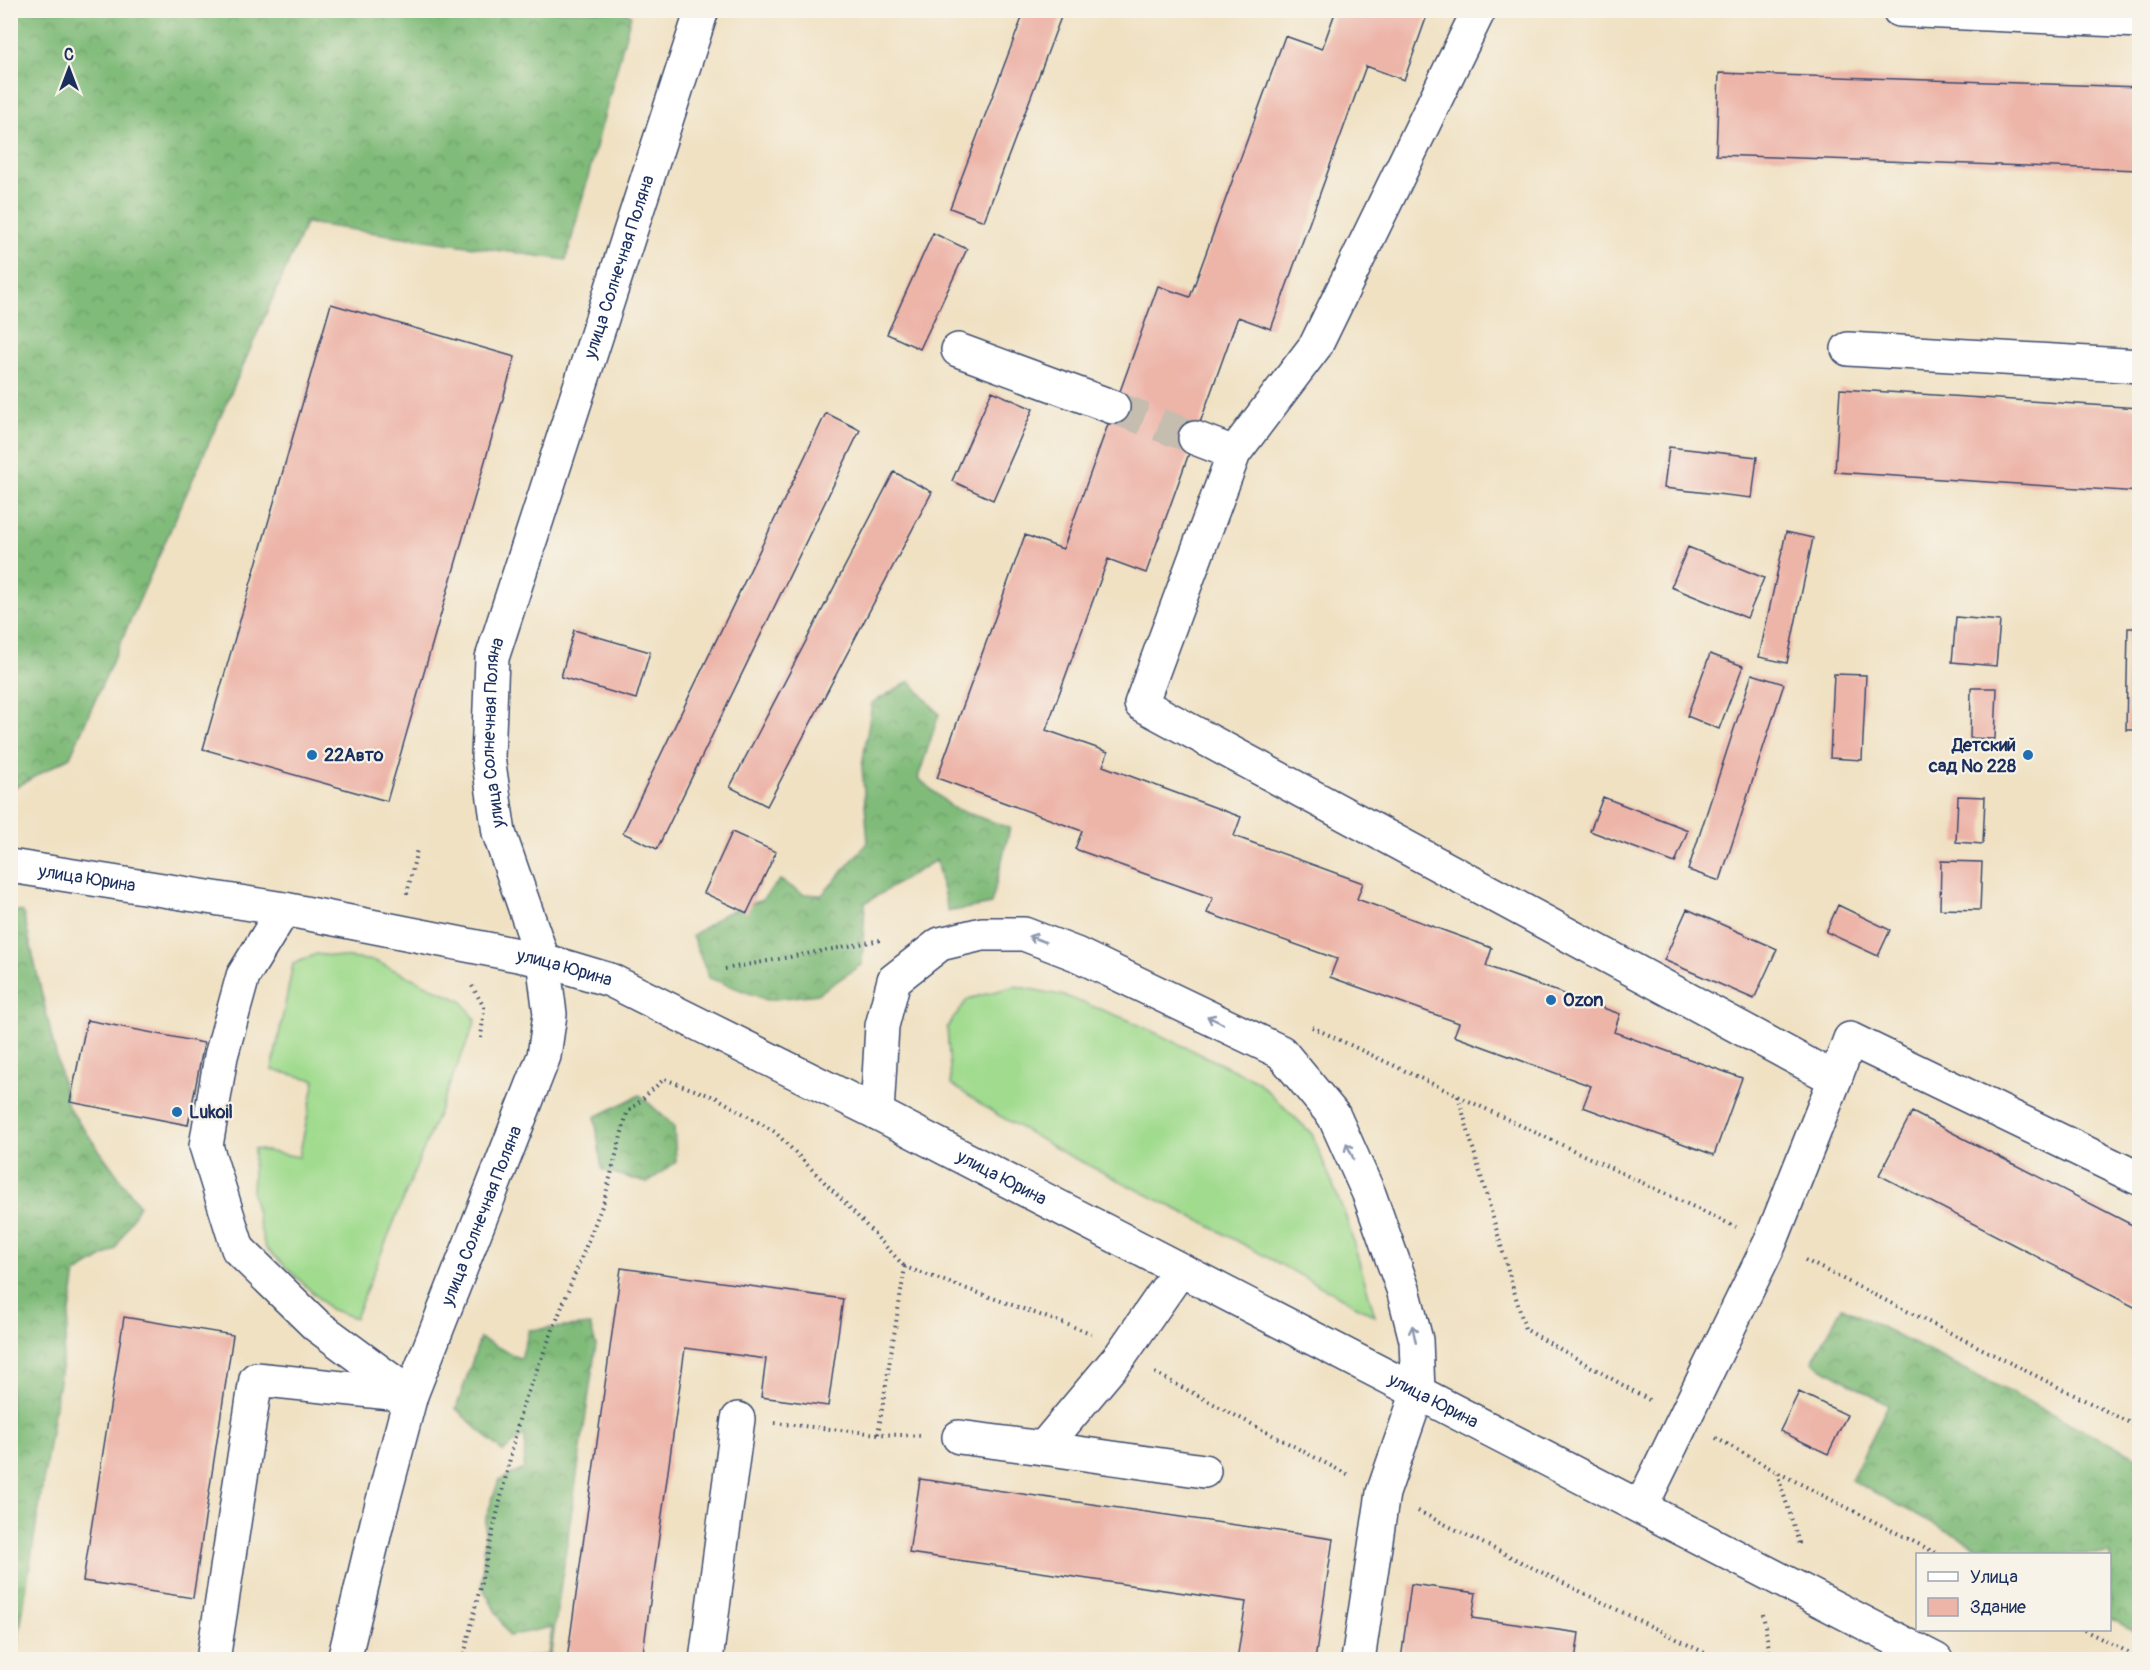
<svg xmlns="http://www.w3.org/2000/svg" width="2150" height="1670" font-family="Pangolin,sans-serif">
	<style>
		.grass { fill: #a0db8e; stroke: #5e8576; stroke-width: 1.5 }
		.forest { fill: url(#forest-crowns); stroke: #4e756c; stroke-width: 1.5 }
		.building { fill: #edb4a8 }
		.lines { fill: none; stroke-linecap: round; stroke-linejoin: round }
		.minor-tunnel { stroke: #c5bdaf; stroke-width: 33; stroke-dasharray: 33 16; stroke-linecap: butt }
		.minor-casing { stroke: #3b4a6d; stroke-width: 36 }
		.path { stroke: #3b4a6d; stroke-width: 4; stroke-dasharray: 1.5 4.5; stroke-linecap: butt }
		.minor { stroke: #fff; stroke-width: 33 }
		.oneway { stroke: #8d97ae }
		.poi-dot { fill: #1f6fb2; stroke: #f7f3e8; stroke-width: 2 }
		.labels { text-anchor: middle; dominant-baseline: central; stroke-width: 4.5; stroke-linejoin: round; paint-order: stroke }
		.street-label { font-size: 18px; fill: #1b2f5e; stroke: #f7f3e8 }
		.poi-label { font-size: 18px; font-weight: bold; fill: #1b2f5e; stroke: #f7f3e8; text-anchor: start }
	</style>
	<defs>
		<pattern id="forest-crowns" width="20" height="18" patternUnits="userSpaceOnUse" patternTransform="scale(1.5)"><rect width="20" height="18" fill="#80bb79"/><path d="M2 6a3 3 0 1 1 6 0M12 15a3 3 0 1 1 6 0" fill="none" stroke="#689866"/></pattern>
	</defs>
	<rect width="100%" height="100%" fill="#f7f3e8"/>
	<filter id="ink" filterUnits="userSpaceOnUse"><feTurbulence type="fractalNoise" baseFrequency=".0167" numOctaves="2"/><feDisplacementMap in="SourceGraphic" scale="12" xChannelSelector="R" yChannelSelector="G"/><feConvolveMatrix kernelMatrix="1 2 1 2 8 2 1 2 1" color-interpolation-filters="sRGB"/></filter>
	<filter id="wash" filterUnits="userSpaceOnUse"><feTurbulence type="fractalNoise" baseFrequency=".008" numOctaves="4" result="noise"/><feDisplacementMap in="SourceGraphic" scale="24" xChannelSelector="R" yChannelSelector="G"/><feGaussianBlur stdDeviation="1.35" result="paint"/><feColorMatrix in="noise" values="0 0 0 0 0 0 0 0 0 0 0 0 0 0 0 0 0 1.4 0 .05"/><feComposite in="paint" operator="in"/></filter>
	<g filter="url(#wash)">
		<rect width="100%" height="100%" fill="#f0e1c3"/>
		<!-- grass -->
		<path class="grass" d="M316,954l59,7 87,40 14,19 -121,298 -25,-9 -65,-62 -13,-53 2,-45 45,8 16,-77 -43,-10 21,-106z
			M1015,986l50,10 61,23 131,62 55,53 34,83 29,99 -169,-92 -142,-71 -71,-41 -42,-28 -4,-57 21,-28z"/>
		<!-- forest -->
		<path class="forest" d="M622,11l9,4 -65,245 -260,-37 -236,534 -59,33v-779z
			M910,681l29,33 -21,64 35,30 57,20 -19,76 -43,8 -12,-52 -71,43 -3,61 -44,30 -51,6 -58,-22 -17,-42 32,-22 38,-14 18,-20 23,14 19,1 46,-53 -6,-75 10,-64z
			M11,910l12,2 45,195 71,98 -24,45 -39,23 -61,387 -5,-1z
			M640,1095l34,31 2,36 -29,21 -45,-13 -7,-53z
			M1842,1307l297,151v176l-29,-16v-64h-119l-140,-74 37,-75 -76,-43z
			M590,1325l6,20 -46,314h-33l31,-4 4,-28 -43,9 -27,-50 4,-68 13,-38 25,-11 1,-34 -22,17 -47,-43 24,-71 41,21 8,-29z"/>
		<g id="blocks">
			<!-- building -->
			<path class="building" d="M1025,10h18l18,7 -77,204 -34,-13z
				M1336,10h93l-25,70 -38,-14 -95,263 -33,-12 -92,256 -38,-14 -62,171 62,22 -5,14 138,51 -7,19 129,47 -6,16 135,49 -6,18 134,48 -6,18 128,46 -28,77 -131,-48 8,-21 -137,-50 5,-13 -129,-46 7,-18 -130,-46 6,-15 -138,-49 7,-18 -145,-53 88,-243 38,14 95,-263 32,11 95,-261 37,13z
				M1719,73l421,14v83l-424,-15z
				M933,233l34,16 -47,100 -33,-15z
				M331,304l184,53 -128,444 -184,-52z
				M1840,389l300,19v84l-305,-20z
				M992,391l41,18 -40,91 -41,-19z
				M826,413l34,17 -203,419 -34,-16z
				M1669,447l88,10 -5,41 -88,-10z
				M894,472l38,20 -165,314 -37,-19z
				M1786,532l27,6 -26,125 -28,-6z
				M1688,547l76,31 -17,40 -76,-31z
				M1956,617l44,4 -4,45 -44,-4z
				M2128,628h12v102h-14z
				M574,630l76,22 -14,47 -75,-22z
				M1710,654l33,12 -24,63 -32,-13z
				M1752,674l32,10 -64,197 -32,-11z
				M1834,674l32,1 -4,85 -32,-2z
				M1971,688h26l-2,51 -25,-1z
				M1958,796l27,1 -2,47 -27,-2z
				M1603,797l85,33 -13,33 -85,-32z
				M732,832l44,20 -29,61 -43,-20z
				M1941,861l41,1 -2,48 -40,-1z
				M1838,905l52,25 -12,26 -52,-24z
				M1687,909l90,40 -23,50 -90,-39z
				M87,1020l117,23 -16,82 -118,-23z
				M1912,1112l228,117v81l-261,-135z
				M621,1268l222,31 -15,107 -67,-9 5,-38 -81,-11 -43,312h-75z
				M124,1317l109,18 -40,263 -110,-17z
				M1799,1392l48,23 -19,39 -48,-23z
				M920,1479l413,60 -18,121h-78l9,-58 -337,-49z
				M1411,1584l65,9 -4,25 107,15 -4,27h-174z"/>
		</g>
	</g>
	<g filter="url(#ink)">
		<use href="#blocks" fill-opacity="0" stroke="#3b4a6d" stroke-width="1.5"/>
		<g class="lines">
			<!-- minor-tunnel -->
			<path class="minor-tunnel" d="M1113,407l82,31"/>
			<defs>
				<g id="minor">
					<path d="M1479,10l-163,335 -82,108 -93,251 694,375 -65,164 -129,264"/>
					<path d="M1899,10l241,11"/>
					<path d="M1848,349l292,17"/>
					<path d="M958,350l155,57"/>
					<path d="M1195,438l39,15"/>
					<path id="s1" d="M10,866l274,43 259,51 67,20 267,133 1059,547"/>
					<path d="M284,909l-41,67 -22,80 -15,90 32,103 78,76 95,70"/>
					<path d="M1835,1079l15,-40 290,140"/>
					<path d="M877,1113l5,-87 12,-46 46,-36 42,-10h42l52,20 205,98 53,64 35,78 34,95 13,51 2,52 -35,101 -25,167"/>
					<path d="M959,1437l84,11 78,-93 59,-85"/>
					<path d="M1043,1448l161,23"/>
					<path d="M213,1660l43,-281 154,16"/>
					<path id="s2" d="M344,1660l33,-137 34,-128 133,-339 6,-42 -7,-54 -44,-127 -11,-76 4,-99 210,-648"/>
					<path d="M706,1660l32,-241"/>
				</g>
			</defs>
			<!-- minor casing -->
			<use href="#minor" class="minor-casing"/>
			<!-- path -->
			<path class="path" d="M407,894l10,-45
				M725,969l156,-29
				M472,986l12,21 -3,31
				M1312,1027l424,200
				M1458,1096l67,233 124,71
				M1805,1260l335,168
				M1155,1373l195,103
				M775,1423l103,11 45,2
				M878,1434l27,-167 186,66
				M1716,1438l61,34 161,82
				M1777,1473l22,70 -2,2
				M1418,1511l301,149
				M1763,1614l8,46
				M2084,1630l56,28
				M463,1660l59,-253 82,-206 23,-88 37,-34 53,19 58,34 73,74 57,61"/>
			<!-- minor -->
			<use href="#minor" class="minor"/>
		</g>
		<!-- one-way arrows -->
		<defs><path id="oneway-shaft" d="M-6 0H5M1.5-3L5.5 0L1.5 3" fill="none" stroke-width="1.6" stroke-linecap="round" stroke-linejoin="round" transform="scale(1.5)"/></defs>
		<g class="oneway">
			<use href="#oneway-shaft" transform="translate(1037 939) rotate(-159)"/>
			<use href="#oneway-shaft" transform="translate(1215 1020) rotate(-154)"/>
			<use href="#oneway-shaft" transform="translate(1350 1151) rotate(-114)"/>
			<use href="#oneway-shaft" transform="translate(1414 1334) rotate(-102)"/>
		</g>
	</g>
	<!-- markers -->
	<g class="poi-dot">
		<circle cx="312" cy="755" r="6"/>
		<circle cx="2028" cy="755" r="6"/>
		<circle cx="1551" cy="1000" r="6"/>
		<circle cx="177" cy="1112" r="6"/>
	</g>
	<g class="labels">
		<!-- street labels -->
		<g class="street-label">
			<text stroke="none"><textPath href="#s2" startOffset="1456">улица Солнечная Поляна</textPath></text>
			<text stroke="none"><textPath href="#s2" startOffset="970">улица Солнечная Поляна</textPath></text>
			<text stroke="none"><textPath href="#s1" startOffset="78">улица Юрина</textPath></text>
			<text stroke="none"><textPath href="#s1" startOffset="564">улица Юрина</textPath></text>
			<text stroke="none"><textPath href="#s1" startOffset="1050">улица Юрина</textPath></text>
			<text stroke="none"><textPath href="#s2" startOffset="466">улица Солнечная Поляна</textPath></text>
			<text stroke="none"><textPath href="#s1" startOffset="1536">улица Юрина</textPath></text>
		</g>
		<!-- poi labels -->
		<g class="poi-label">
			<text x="2016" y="745" text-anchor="end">Детский<tspan x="2016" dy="21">сад № 228</tspan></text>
			<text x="324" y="755">22Авто</text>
			<text x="1563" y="1000">Ozon</text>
			<text x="189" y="1112">Lukoil</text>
		</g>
	</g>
	<!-- margin -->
	<rect width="2150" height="1670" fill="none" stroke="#f7f3e8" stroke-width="36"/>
	<!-- legend -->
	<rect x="1916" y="1553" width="195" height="78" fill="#f7f3e8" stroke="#9fa5b1" stroke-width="1.5"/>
	<rect x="1928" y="1572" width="30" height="9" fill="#ffffff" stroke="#9fa5b1" stroke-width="1.5"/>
	<text x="1970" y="1583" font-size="18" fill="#1b2f5e">Улица</text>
	<rect x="1928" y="1598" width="30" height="18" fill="#edb4a8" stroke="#9fa5b1" stroke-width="1.5"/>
	<text x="1970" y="1613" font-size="18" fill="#1b2f5e">Здание</text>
	<!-- north arrow -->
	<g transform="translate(69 69)" stroke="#f7f3e8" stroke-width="4.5" paint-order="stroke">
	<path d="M0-4.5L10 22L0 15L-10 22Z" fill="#1b2f5e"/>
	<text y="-9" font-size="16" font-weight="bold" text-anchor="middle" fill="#1b2f5e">С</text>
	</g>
</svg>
